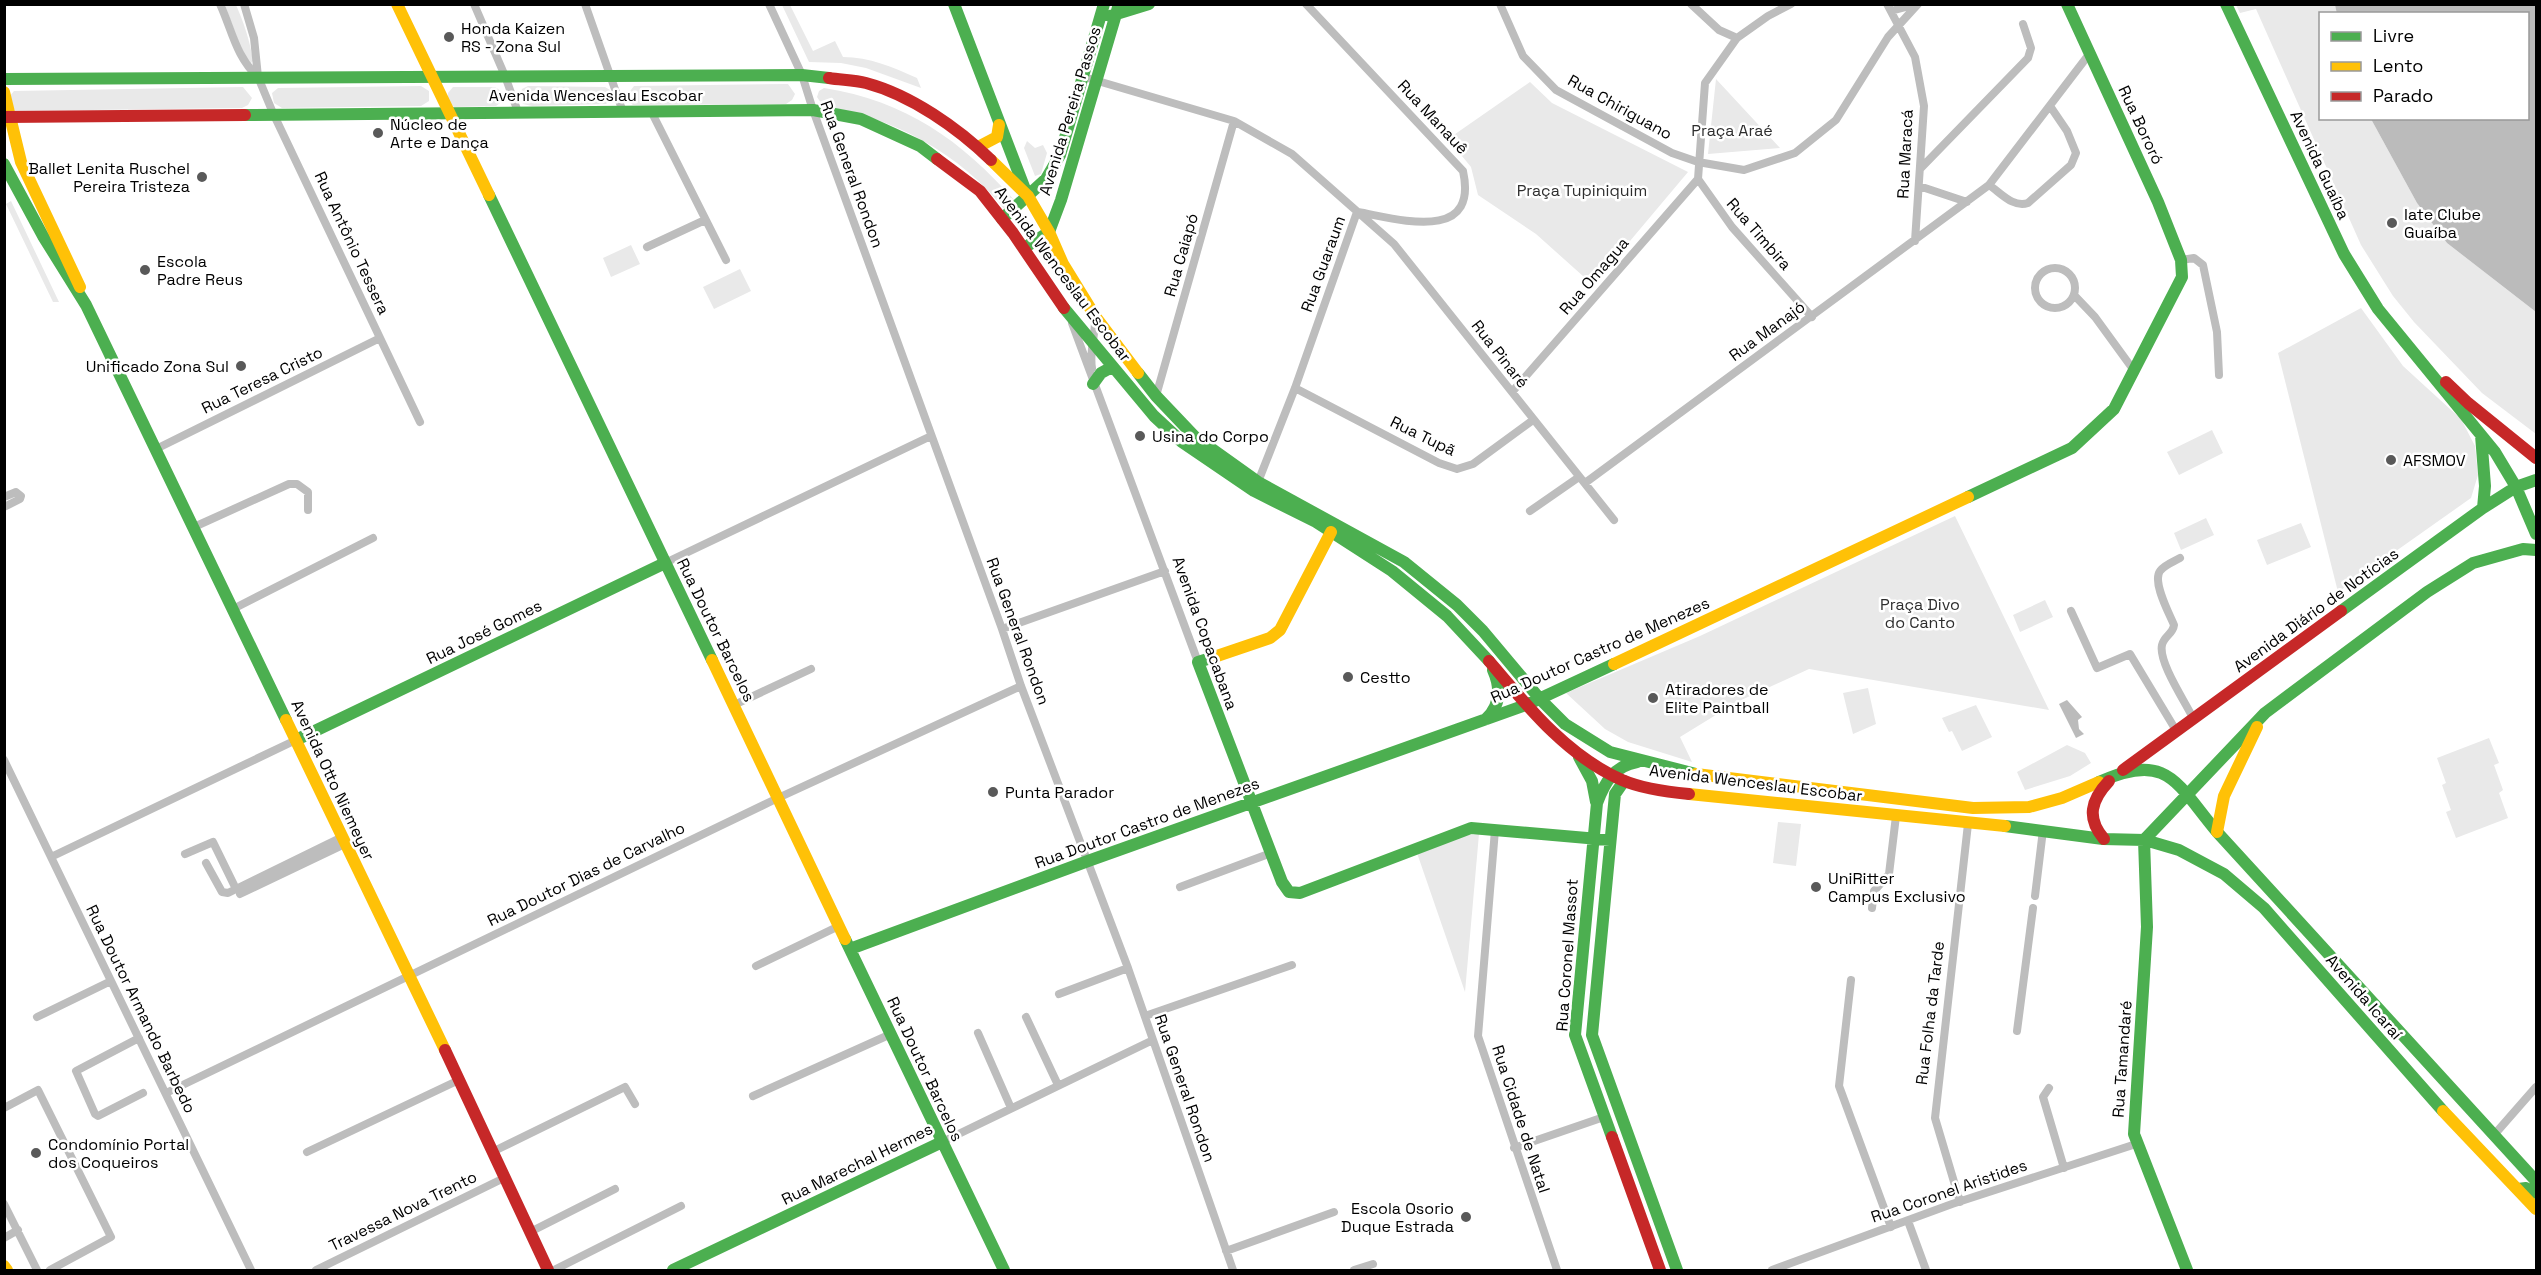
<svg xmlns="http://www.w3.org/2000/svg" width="2541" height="1275" font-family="'Space Grotesk',sans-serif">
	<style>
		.green { fill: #e9e9e9 }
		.water { fill: #bbb }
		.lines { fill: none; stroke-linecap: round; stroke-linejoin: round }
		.street { stroke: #bdbdbd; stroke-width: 8 }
		.fast { stroke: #4caf50; stroke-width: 12 }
		.slow { stroke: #ffc107; stroke-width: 12 }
		.jam { stroke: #c62828; stroke-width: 12 }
		.poi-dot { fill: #595959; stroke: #fff; stroke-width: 2 }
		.labels { text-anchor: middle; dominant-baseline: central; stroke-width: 5; stroke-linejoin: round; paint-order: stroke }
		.poi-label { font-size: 16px; fill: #000; stroke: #fff; text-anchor: start }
		.street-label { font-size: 16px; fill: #000; stroke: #fff }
		.park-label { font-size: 16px; fill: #2e2e2e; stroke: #fff }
	</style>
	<rect width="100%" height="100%" fill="#fff"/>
	<!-- green -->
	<path class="green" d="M225,5h11c8,18 14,36 17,56l-3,3 -4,-2z
		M782,5h8l23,46 22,-10 8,16c27,0 49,10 74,21l4,10 -55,-20 -25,-5 -32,-1z
		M2236,5h99l2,8 -17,1v104l51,1 46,84 30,40 89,69v122l-54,-41 -68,-71 -21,-26 -32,-51 -105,-236 -16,4z
		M1716,79l64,69 -72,6z
		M1530,82l22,21 136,69 -95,113 -57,-51 -58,-39 -7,-28 -23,-28z
		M788,84l7,10 -3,6 -6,4 -153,1 -5,-4 -1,-6 7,-9z
		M421,86l8,5v10l-8,5 -139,2 -8,-5 -2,-10 6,-5z
		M528,86l77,1 5,3v10l-4,4 -74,2 -9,-2 -3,-8 2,-7z
		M243,87l9,11 -4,7 -6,3 -227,3 -6,-14 5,-6z
		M453,87h42l6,4 2,10 -7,5 -42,1 -6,-5v-9z
		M824,88c82,13 137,52 191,113l-10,9c-44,-56 -112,-93 -182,-104l-6,-9 2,-6z
		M1027,141l8,7 8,-3 4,8 -6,21 -6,2 -11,-28z
		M11,201l48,101h-6l-47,-98z
		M631,245l9,19 -29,13 -8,-19z
		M740,269l11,22 -37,18 -11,-22z
		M2361,308l42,58 58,53 14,27 3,29 -7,23 -133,94 -60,-239z
		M2212,430l11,23 -44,22 -12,-23z
		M1955,516l94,194 -240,-41 -72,33 -57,35 12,25 -64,-20 -23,-13 -39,-36 134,-57z
		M2206,518l8,17 -33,15 -7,-17z
		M2301,523l10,24 -44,18 -10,-25z
		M2045,600l8,17 -33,15 -7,-17z
		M1868,688l8,36 -23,10 -10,-41z
		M1976,705l16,32 -30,14 -10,-20 -3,1 -7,-14z
		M2489,738l10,25 -5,2 9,25 -4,3 9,25 -52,20 -10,-26 5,-2 -9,-25 4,-2 -9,-25z
		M2067,745l18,8 6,10 -21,13 -45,14 -8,-18z
		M1778,822l23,2 -5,42 -23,-3z
		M1479,834l-14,158 -48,-139 43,-17z"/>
	<!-- water -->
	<path class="water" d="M2335,5h201v307l-89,-69 -30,-40 -46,-84 157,-1v-104h-191z
		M2067,700l15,17 -4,3 1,9 5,5 -8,4 -17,-34z"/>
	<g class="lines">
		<!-- street -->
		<path class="street" d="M220,4c12,26 16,53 38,73
			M244,4l10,34 4,39 15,36 147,309
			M474,4l31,72 13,36
			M585,4l38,108
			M769,4l33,71 11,35 189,519 19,57 107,282 105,302
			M1306,4l157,167c16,73 -65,48 -105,41
			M1500,4l23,52 33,34 116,63 26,9 46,8 51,-17 41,-33 52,-83 30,-33
			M1691,4l28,26 18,8
			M1791,4l-23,12 -31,22 -32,45 -7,96 34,48 80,90
			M1887,4l28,53 9,49 -9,135
			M1891,11l26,-7
			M1091,79l143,42 58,33 102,90 220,276
			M651,111l75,149
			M1920,169l108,-111 3,-10 -8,-24
			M1989,185c12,8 24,23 39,18l43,-38 5,-12 -9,-22 -17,-25
			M1919,186l48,16
			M647,247l58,-27
			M2181,260l13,-2 9,7 14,67 2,43
			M2035 288a20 20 0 1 1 40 0a20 20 0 1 1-40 0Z
			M2074,295l21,22 40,55
			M1072,323l126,339
			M1092,368c-3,-17 4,-34 3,-52
			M1295,388l144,75 18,6 16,-5 60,-44
			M1512,392l186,-213
			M1156,396l78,-275
			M156,449l224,-111
			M1258,482l37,-94 62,-176
			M1585,483l404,-298 101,-132
			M4,497l12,-5 5,4 -1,3 -16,8
			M1530,511l49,-34
			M194,527l95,-43h8l11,8v18
			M2180,558c-7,4 -16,7 -20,13 -8,11 9,42 14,54 -1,9 -10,11 -12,20 -4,17 24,58 32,75
			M665,563l266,-127
			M233,609l140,-71
			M2071,611l26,57 33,-14 47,78
			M1002,629l163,-58
			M734,705l77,-36
			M4,760l247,510
			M1495,830l-17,206 79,234
			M185,854l28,-12 23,47 106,-52
			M51,857l245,-117
			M206,863l16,29 6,1 8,-4
			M1180,887l91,-34
			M240,894l105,-50
			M2035,896l8,-66
			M1872,908l2,-17 15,-17 7,-58
			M756,966l83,-40
			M1851,980l-12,106 52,141
			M1059,994l69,-26
			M1145,1016l147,-51
			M37,1017l74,-36
			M1026,1017l32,68
			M2017,1031l16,-123
			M978,1033l33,75
			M139,1038l-63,33 19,43 3,2 45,-23
			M2049,1088l-6,9 21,71
			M166,1093l612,-295 243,-112
			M753,1096l138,-62
			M4,1108l34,-18 73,147 -61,33
			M2494,1135l42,-48
			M942,1142l211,-102
			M1514,1148l90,-31
			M307,1152l152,-72
			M492,1152l133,-65 10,17
			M1960,1202l-25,-84 33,-294
			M4,1204l33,66
			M1908,1221l18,49
			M530,1232l85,-43
			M4,1238l14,-8
			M1226,1251l108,-39
			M316,1270l188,-92
			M554,1270l127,-64
			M1354,1270l19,-6
			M1772,1270l180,-66 184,-60"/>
		<!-- fast -->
		<path class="fast" d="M954,4l72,188
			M2226,4l118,250 34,55 117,143 21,35 20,47
			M1110,16l39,-12
			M4,79l798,-4 27,3
			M245,115l568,-5 48,9 59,27 17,13
			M4,164l39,72 43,69 200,415
			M489,195l223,465
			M1002,219l44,-40 14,-24 44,-151
			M1024,248l25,-16 12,-32 58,-196
			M1064,308l90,108 28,26 72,49 62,31 76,49 55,45 42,45
			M1138,373l18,23 39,41 63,45 146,80 53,43 26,26 57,68 25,25 45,28 86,22
			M1093,384l8,-11 11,-6
			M2481,435l4,51 -2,22
			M1968,497l104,-49 42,-39 68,-132 -1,-17 -23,-58 -91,-198
			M2341,611l142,-103 33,-21 20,-7
			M1214,657l-16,5 84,220 7,10 11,1 171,-65 139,12
			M1486,719c15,-14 15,-31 7,-49
			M296,740l369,-177
			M1579,757l13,24 4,21
			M1624,781l-9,13 -23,241 85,235
			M2099,782c69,-31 77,1 118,50l319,349
			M2005,826l98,13 42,1 34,10 45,24 40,34 179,203
			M2144,840l121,-127 162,-121 46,-29 50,-14 13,1
			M2144,840l3,87 -13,207 53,136
			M845,939l159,331
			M850,949l238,-88 438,-156 88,-41
			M1612,1137l-37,-102 22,-232c8,-21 17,-37 40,-41
			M2518,1189l8,-1 10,5
			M673,1270l269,-128"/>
		<!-- slow -->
		<path class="slow" d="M397,4l92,191
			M4,92l17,70 59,125
			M978,147l19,-10 2,-12
			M991,160l37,36 21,36 14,32 32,52 43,57
			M1214,657l56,-19 10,-8 51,-98
			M712,660l133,279
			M1614,664l354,-167
			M286,720l159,330
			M1696,774l277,34 56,-1 33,-9 37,-16
			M1689,794l316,32
			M2217,832l7,-36 33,-69
			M2443,1111l93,98
			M4,1266l3,4"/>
		<!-- jam -->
		<path class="jam" d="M829,78c12,2 25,2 37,5 45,12 92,45 125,77
			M4,117l241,-2
			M937,159l43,32 33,42 51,75
			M2446,382l22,21 68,55
			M1489,661c38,45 78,95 133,119 21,9 45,12 67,14
			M2123,770l218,-159
			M2104,839c-18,-21 -13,-39 5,-58
			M445,1050l103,220
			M1612,1137l48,133"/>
	</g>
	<!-- markers -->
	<g class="poi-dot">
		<circle cx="449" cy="37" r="6"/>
		<circle cx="378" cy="133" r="6"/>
		<circle cx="202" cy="177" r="6"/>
		<circle cx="2392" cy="223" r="6"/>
		<circle cx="145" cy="270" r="6"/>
		<circle cx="241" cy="366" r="6"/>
		<circle cx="1140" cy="436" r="6"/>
		<circle cx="2391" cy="460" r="6"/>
		<circle cx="1348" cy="677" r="6"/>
		<circle cx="1653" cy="698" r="6"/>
		<circle cx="993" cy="792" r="6"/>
		<circle cx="1816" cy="887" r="6"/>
		<circle cx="36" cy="1153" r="6"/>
		<circle cx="1466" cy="1217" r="6"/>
	</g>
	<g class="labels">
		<!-- poi labels -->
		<g class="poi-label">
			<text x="461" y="28">Honda Kaizen<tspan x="461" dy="18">RS - Zona Sul</tspan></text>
			<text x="390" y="124">Núcleo de<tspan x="390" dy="18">Arte e Dança</tspan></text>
			<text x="190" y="168" text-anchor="end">Ballet Lenita Ruschel<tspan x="190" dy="18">Pereira Tristeza</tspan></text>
			<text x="2404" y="214">Iate Clube<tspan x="2404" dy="18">Guaíba</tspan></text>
			<text x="157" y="261">Escola<tspan x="157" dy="18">Padre Reus</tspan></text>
			<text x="229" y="366" text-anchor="end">Unificado Zona Sul</text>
			<text x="1152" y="436">Usina do Corpo</text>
			<text x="2403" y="460">AFSMOV</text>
			<text x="1360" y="677">Cestto</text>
			<text x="1665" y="689">Atiradores de<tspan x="1665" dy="18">Elite Paintball</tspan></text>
			<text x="1005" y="792">Punta Parador</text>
			<text x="1828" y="878">UniRitter<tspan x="1828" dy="18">Campus Exclusivo</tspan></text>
			<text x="48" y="1144">Condomínio Portal<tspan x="48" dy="18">dos Coqueiros</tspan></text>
			<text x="1454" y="1208" text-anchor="end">Escola Osorio<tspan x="1454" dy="18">Duque Estrada</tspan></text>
		</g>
		<!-- street labels -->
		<g class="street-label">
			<text x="596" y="95">Avenida Wenceslau Escobar</text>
			<text transform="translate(1620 107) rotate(29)">Rua Chiriguano</text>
			<text transform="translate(1070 111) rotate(-73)">Avenida Pereira Passos</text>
			<text transform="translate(1433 117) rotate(47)">Rua Manauê</text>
			<text transform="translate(2141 125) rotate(65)">Rua Bororó</text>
			<text transform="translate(1905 154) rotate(-87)">Rua Maracá</text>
			<text transform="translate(2320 165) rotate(65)">Avenida Guaíba</text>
			<text transform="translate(852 174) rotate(70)">Rua General Rondon</text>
			<text transform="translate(1759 234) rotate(49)">Rua Timbira</text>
			<text transform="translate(352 243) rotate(65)">Rua Antônio Tessera</text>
			<text transform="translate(1181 255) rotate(-74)">Rua Caiapó</text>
			<text transform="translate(1323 264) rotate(-70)">Rua Guaraum</text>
			<text transform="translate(1063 274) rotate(53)">Avenida Wenceslau Escobar</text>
			<text transform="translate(1594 276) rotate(-49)">Rua Omagua</text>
			<text transform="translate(1767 331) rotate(-36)">Rua Manajó</text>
			<text transform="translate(1500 354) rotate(52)">Rua Pinaré</text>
			<text transform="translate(262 380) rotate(-26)">Rua Teresa Cristo</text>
			<text transform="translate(1423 436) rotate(26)">Rua Tupã</text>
			<text transform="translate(2316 610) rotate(-36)">Avenida Diário de Notícias</text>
			<text transform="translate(716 630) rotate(64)">Rua Doutor Barcelos</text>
			<text transform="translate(1018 631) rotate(70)">Rua General Rondon</text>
			<text transform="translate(484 632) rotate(-26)">Rua José Gomes</text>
			<text transform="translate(1205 633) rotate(70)">Avenida Copacabana</text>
			<text transform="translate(1600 650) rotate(-24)">Rua Doutor Castro de Menezes</text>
			<text transform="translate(333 780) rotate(65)">Avenida Otto Niemeyer</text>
			<text transform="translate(1756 783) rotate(7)">Avenida Wenceslau Escobar</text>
			<text transform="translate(1147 823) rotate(-20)">Rua Doutor Castro de Menezes</text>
			<text transform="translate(586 874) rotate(-26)">Rua Doutor Dias de Carvalho</text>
			<text transform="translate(1567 955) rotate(-86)">Rua Coronel Massot</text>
			<text transform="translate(2364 997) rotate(49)">Avenida Icaraí</text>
			<text transform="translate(141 1009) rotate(64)">Rua Doutor Armando Barbedo</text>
			<text transform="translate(1930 1013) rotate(-83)">Rua Folha da Tarde</text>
			<text transform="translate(2122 1059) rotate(-86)">Rua Tamandaré</text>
			<text transform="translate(925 1069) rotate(65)">Rua Doutor Barcelos</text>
			<text transform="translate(1185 1088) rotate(71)">Rua General Rondon</text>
			<text transform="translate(1521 1119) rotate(72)">Rua Cidade de Natal</text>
			<text transform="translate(857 1164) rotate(-26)">Rua Marechal Hermes</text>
			<text transform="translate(1949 1191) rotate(-19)">Rua Coronel Aristides</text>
			<text transform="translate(403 1211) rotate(-26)">Travessa Nova Trento</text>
		</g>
		<!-- park labels -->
		<g class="park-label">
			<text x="1732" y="130">Praça Araé</text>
			<text x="1582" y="190">Praça Tupiniquim</text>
			<text x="1920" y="604">Praça Divo<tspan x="1920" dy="18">do Canto</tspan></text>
		</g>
	</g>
	<!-- border -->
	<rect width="2541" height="1275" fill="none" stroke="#000000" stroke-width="12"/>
	<!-- legend -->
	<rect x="2319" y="12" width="210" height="108" fill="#ffffff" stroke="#999999" stroke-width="1.5"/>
	<rect x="2331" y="32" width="30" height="9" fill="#4caf50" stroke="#999999" stroke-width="1.5"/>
	<text x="2373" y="42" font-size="18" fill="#000000">Livre</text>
	<rect x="2331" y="62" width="30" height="9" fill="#ffc107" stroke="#999999" stroke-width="1.5"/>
	<text x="2373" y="72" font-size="18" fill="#000000">Lento</text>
	<rect x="2331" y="92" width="30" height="9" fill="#c62828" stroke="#999999" stroke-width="1.5"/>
	<text x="2373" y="102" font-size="18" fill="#000000">Parado</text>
</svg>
